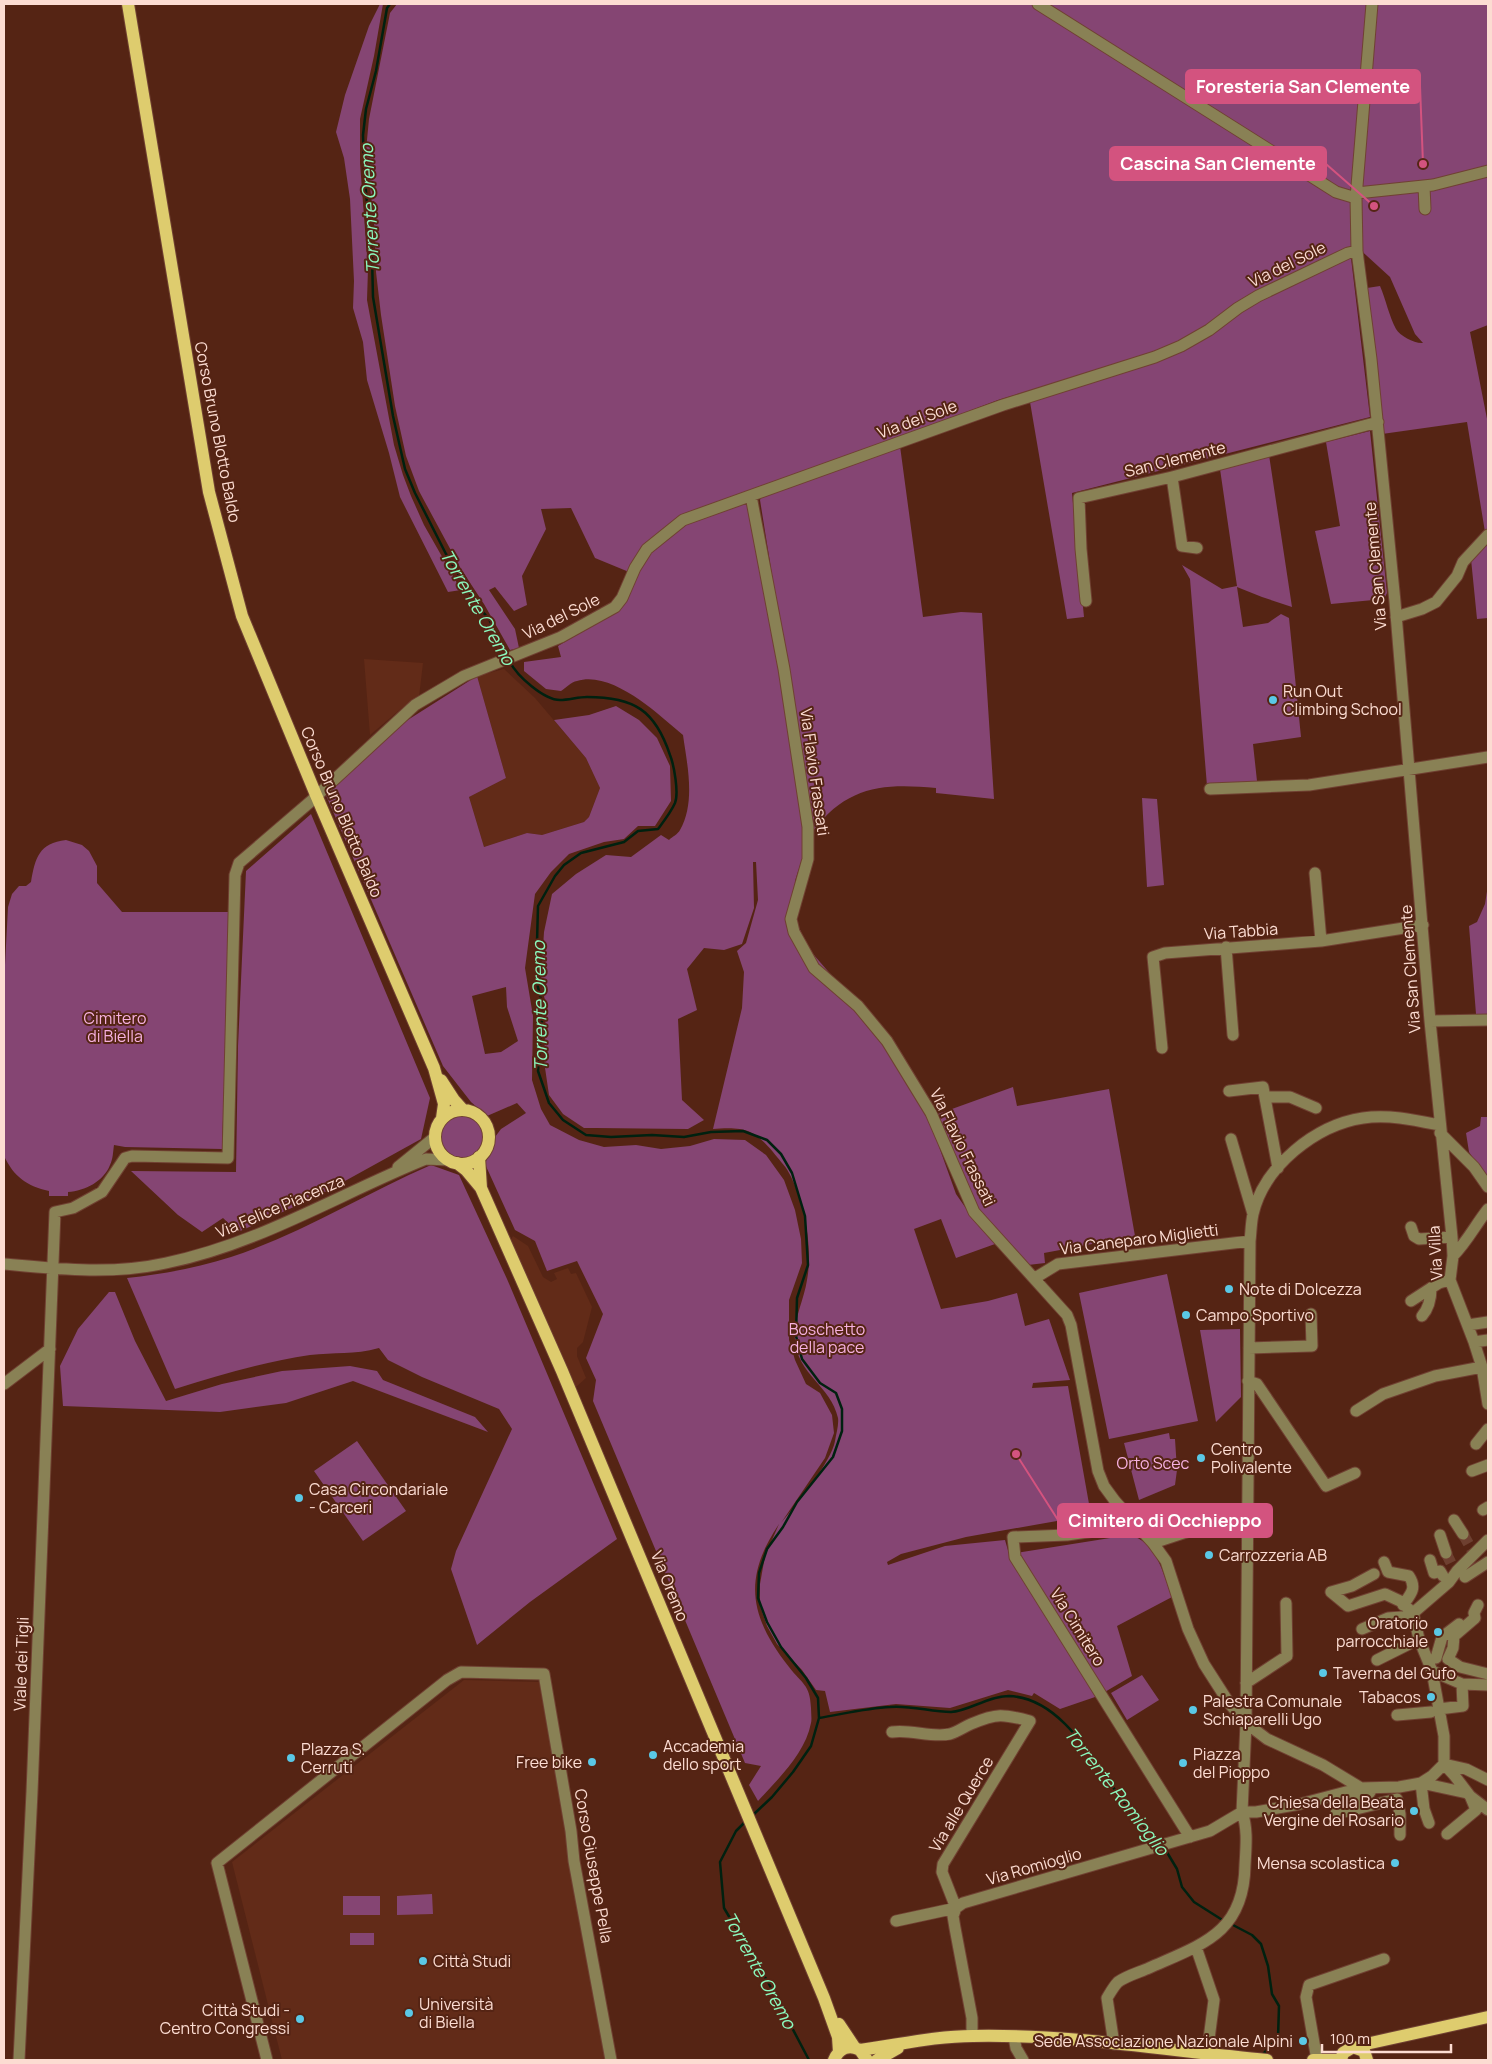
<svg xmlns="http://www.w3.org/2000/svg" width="1492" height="2064" font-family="Manrope,sans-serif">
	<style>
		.built { fill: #622b18 }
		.green { fill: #854573; fill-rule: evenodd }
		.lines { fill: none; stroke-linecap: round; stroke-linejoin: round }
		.stream { stroke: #002110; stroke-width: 2.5 }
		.minor-tunnel { stroke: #6e4030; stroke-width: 11; stroke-dasharray: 11 5.5; stroke-linecap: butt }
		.minor-casing { stroke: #704132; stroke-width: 13 }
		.major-casing { stroke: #704132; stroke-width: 14 }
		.minor { stroke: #898155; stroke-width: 11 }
		.major { stroke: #decc6e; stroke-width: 12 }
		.poi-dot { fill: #5ac8e6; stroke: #552414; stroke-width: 2 }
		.labels { text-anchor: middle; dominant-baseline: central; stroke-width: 4; stroke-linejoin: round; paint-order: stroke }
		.street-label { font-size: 16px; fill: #fcdcd2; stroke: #552414 }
		.poi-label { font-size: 16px; fill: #fcdcd2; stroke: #552414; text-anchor: start }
		.park-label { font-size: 16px; fill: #f6b1e0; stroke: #552414 }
		.water-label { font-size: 18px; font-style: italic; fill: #8bfabe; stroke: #552414 }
		.leader { fill: none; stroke: #d3537f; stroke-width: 2 }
		.callout-dot { fill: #d3537f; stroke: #552414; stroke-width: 2 }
		.callout { fill: #d3537f; stroke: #d3537f; stroke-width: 2 }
		.callout-label { font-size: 18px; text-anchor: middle; font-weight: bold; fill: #fff }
	</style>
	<rect width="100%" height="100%" fill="#552414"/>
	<!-- built -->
	<path class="built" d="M364,659l59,4 -4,34 -17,11 -32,27z
		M504,669l31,29 51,60 14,30 -11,29 -5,5 -42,13 -15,-2 -43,14 -15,-50 37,-19 -29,-102z
		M513,1236l15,10 15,31 8,5 6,-3 -3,-6 14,-5 3,6 5,-1 16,34 -9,35 -6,6v8l9,22 -11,10 -65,-147z
		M464,1680l75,2 67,378h-324l-50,-198z"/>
	<!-- green -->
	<path class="green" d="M380,4h3l-9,52 -14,63v44l8,106 -1,31 27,145 9,30 8,21 13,29 37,65 -13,2 -48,-95 -11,-44 -22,-73 -4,-38 -10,-34 1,-27 -4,-82 -6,-41 -8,-26 9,-37 24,-69z
		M397,4h1091v321l-18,7 18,92v106l-3,2 -18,-110 -85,12 -15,-146 13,-2c6,14 9,30 16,43 4,7 19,15 27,14l-8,-9 -25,-57 -35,-32 -46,20 -63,32 -62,44 -46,17 -140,42 -110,42 -132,46 55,344 -7,29 -3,1 -6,19 -1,34 13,32 84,97 42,86 23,64 18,26 21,24 -39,14 -15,-39 -27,10 27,80 47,-8 29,-8 8,33 24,-7 21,61 -37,3 -1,5 36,-2 23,129 -125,22 -65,17 -14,8 1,3 57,-19 60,-6 4,14 120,-19c28,6 34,39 43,62l-55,29 15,50 -34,20 -38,13 -26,-16 -2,3 -24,-6 -58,18 -54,-4 -66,8 -5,-21 -9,-1 -14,-20 -25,-26 -10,-18 -7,-20v-22l5,-28 14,-32c-37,55 -29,93 10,143 13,17 21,17 22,41 0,5 1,11 0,15 -6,31 -33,56 -53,78l-9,-16 12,-19 -16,-3 -152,-362 3,-21 -10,-22 17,-44 -26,-53 -30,10 -12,-30 -20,-11 -30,-66 10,-27 6,-8 25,-16 -9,-10 -30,13 -16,-14 -28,-36 -118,-273 78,-70 74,-47 29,102 -37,19 15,50 43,-14 15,2 42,-13 5,-5 11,-29 -14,-30 -32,-38 35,-5 27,-9 23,14 18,18 13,28 1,35 -16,25h-17l-14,13 -20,3 -35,12 -18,18 -16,22 -10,74 8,48 -1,64 9,29 9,16 29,15 25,7 32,-2 25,4 29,-3 24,-7 31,1 21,15 18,25 11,30 6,29 1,24 -13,37v40l6,20 11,24 14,9 12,22 2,18 -9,25 -44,65c14,-17 51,-62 54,-82 1,-7 4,-16 3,-23 -7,-32 -41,-44 -43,-78 -2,-20 9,-40 12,-60 6,-31 -2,-78 -18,-107 -4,-8 -11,-14 -16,-21 -6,-7 -14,-16 -23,-20 -10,-5 -26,-4 -37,-3l29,-121 2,-36 -7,-21 9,-8 12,-43 -2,-38h-3l1,46 -12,36 -18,6 -20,-2 -17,21 10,41 -19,9 4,81 22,20 -16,9 -93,-1h-11l-21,-14 -14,-19 -5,-34 2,-54 -5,-28 3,-47 8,-38 24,-20 30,-19 25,2 30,-22 8,5c3,-3 9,-6 11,-10 16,-28 7,-66 3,-95 -25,-21 -71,-65 -106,-54 -6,1 -11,7 -16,10l-15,-2 -22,-18v-9l37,-5 -3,-11 59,-35 36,-74 -11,9 -13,26 -34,-14 -24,-50 -30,1 5,20 -24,47 5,29 -13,6 -19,-24 -6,3 26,39 4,19 -9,2 -26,-46 -23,-35 -42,-78 -13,-35 -11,-50 -14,-91 -5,-43 -2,-49 -8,-73 3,-31 21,-106zM506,987l1,20 11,34 -17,11 -16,2 -13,-58z
		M1351,258l19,159 -298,76 12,124 -17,2 -37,-217 137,-46 80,-50 90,-44z
		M1370,431l17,162 -3,6 -53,5 -16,-73 25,-5 -14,-84z
		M900,446l23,171 38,-5 21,1 12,186 -58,-6v-5c-53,-5 -89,-2 -123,43l-53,-331 2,-5z
		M1269,455l23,152 -30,-10 -25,-10 6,40 25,-4 13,-9 8,4 12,119 -48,7 4,37 -50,5 -17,-207 -8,-14 40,24 15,-3 -17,-117z
		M1488,539v79l-11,1 -6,-60z
		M1142,798l15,1 7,86 -17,2z
		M311,814l119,284 -9,41 -105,58 -78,35 -15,-14 -21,14 -24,-17 -47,-44 105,1 2,-126 8,-175z
		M66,840l16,5 7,6 8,15v17l25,29h108l-8,237 -97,-2 -11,-2c-1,7 -1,14 -4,20 -6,16 -25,26 -42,27v4h-19v-5c-22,-5 -35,-14 -45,-35v-172l4,-77 4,-13 7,-8h7l5,-4c4,-24 8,-39 35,-42z
		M1488,885v130l-12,-1 -7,-88 8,-4 8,-18z
		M1013,1087l4,19 92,-17 26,147 -91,17 1,10 -17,2 -51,-55 -39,-96z
		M440 1137a22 22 0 1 1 44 0a22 22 0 1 1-44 0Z
		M1481,1117h7v63l-19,-28 -3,-19 14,-7z
		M431,1165l28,10 48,104 110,260 -87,63 -53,43 -26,-76 5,-18 56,-122 -13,-20 -77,-32 -34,-17 -9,-12c-25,7 -45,4 -69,7 -46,7 -91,20 -135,34l-48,-111c36,-4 70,-10 104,-21 70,-23 133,-63 200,-92z
		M1167,1274l31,147 -89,18 -30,-146z
		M109,1292h6l20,49 31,60 56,-17 60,-13 68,-5 27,5 6,9 92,37 13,15 -135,-51 -67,22 -66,9 -157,-6 -3,-40 18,-37z
		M1240,1329l1,68 -25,25 -16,-92z
		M1169,1433l1,6h5l2,31 -2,15 -36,15 -15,-57z
		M357,1441l49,70 -43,30 -49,-70z
		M1142,1675l17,25 -32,20 -16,-27z
		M432,1894l1,20 -36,1v-19z
		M343,1896h37v19h-37z
		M350,1933h24v12h-24z"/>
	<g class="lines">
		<!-- stream -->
		<path class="stream" d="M390,4l-3,4 -11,63 -10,38 -3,26 1,35 8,87 1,40 20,119 12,53 10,24 31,61 28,46 16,21 16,34
			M510,662c7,14 34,38 50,38 9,0 18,-3 27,-3 47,0 68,13 83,58 4,10 9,38 5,48 -4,9 -11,18 -17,26l-20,2 -14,11 -43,11 -17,12 -9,11 -17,30 -2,73 7,29 -5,63 11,32 14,17 23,15 25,2 41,-2 32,2 27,-5 32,-1 24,9 14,14 11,19 13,43 3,49 -11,33 -1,38 6,23 18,24 16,10 6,16v22l-9,26 -36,45 -14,25 -16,22 -8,24 -1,25 9,24 14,25 25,31 12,20 1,20 -8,28 -18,26 -21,25 -19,18
			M819,1718c24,-4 48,-10 71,-11 20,-2 41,5 61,5 18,-1 37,-16 58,-16 60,2 93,84 127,122 7,9 17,15 24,24
			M745,1822l-9,9 -16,31 4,46 45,76 40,76
			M1165,1849l12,20 5,18 12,15 30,19
			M1231,1924l21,11 9,9 7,22 4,28 7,12 -1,32 -16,17"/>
		<!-- minor-tunnel -->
		<path class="minor-tunnel" d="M1463,1534l9,16
			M1446,1553l6,12"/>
		<defs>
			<path id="minor" d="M1038,4l298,188 20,6
				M1372,4l-16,194 1,53 14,108 24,243 35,419 22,216 1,19 -3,24 24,62 8,25 6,37
				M1424,186l1,23
				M1357,193l76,-8 55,-14
				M1172,477l10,69 15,2
				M751,496l33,173 24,158v32l-17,60 3,13 20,36 44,38 29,35 44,72 43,99 93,103 4,10 27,146 6,15 11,15 38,42 13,18 22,68 16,35 25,39 17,20 21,16 56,26 38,23
				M1086,601l-5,-52 -2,-51 93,-21 206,-55
				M1396,617l26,-8 14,-7 21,-26 6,-14 25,-27
				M1210,789l99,-4 179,-28
				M1315,873l6,68
				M1226,947l7,88
				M1430,1021l58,-1
				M1162,1048l-9,-91 12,-4 156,-12 102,-16
				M1229,1091l34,-4 15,81
				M1265,1097h25l26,11
				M1440,1133l34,34 14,20
				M1231,1139l22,75
				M398,1167l37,-30
				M1411,1227l3,9 5,3 33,-2
				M1453,1256c14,-14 23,-32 35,-47
				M4,1264c54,5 108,11 162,-1 93,-19 173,-69 260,-104l23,1
				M1035,1278l23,-14 192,-23
				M1411,1301l20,-13
				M1422,1316c7,-8 9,-17 9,-28l8,-5 11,-3
				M1468,1325l20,-3
				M1474,1342l14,-2
				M1249,1348l63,-2 -1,-32
				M1248,1381l9,3 69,102 29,-13
				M4,1384l46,-35
				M1356,1411l27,-17 52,-18 47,-9
				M1476,1444l12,-15
				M1472,1471l16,-6
				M1483,1510l5,-3
				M1454,1520l9,14
				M1136,1525l-69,10 -54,2 2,20 175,280
				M1440,1535l6,18
				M1488,1540l-31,31 -8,11 -36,31 6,26 13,32 7,38 5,27v28l10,11 16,21 18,14
				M1153,1543l94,-31
				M1430,1560l4,13 6,-2 3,5
				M1384,1562l4,10 21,4c8,12 2,18 -6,29
				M1465,1577l23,-15
				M1331,1592l17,14 37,-12 15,7 13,12
				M1331,1592l21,-6 22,-12
				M1478,1605l-4,8 1,5 -21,18 -1,12 -5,11 12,8 28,7
				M1362,1629l26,-11 26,-2
				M1436,1658l6,-21 17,-13
				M1377,1660l42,-21
				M1432,1671l30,13 26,1
				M1246,1683l41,-27 -1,-53
				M1439,1709l24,-3 -1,-22
				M1397,1715l34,-3
				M892,1732c19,-3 39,6 58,2 7,-2 14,-7 21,-10 26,-11 32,-10 59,-3l-87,143 -1,8 14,36 -60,13
				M1444,1764l22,5 22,11
				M1421,1783l46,10
				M1421,1783l3,26 5,14
				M1372,1789l-4,6 -30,11 -2,8 61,-15 3,15v21
				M1242,1812h14l44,-8 61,-16 38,-1 22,-4 11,-7 12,-12
				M1447,1834l29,-24 -5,-12
				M1196,1947l18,53 -5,39
				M972,2036v-18l-17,-90 -2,-12 3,-8 7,-5 247,-72 32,-19
				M1014,2037l2,11 7,12
				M1114,2044l-7,-46c3,-5 7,-12 11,-16 8,-6 22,-10 31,-14 54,-24 95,-35 96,-103 1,-18 3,-36 -3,-53l4,-89 4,-482c1,-8 1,-18 3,-27 11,-48 63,-89 110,-96 25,-4 52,2 76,7
				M19,2060l13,-268 23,-580 18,-4 29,-16 23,-34 7,-2 96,2 7,-283 4,-12 71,-61 105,-97 49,-29 97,-39 54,-30 7,-9 13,-30 12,-19 36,-29 320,-115 152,-48 26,-11 28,-16 29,-22 20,-12 90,-43 9,-2
				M267,2060l-50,-197 230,-183 14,-8 83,2 27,157 3,30 37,199
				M1317,2060l-11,-63 3,-12 75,-26"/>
			<path id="major" d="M128,4l81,488 33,124 74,179 118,273 10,36 -2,14
				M441,1080l13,20 9,10
				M435 1137a27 27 0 1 1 54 0a27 27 0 1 1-54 0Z
				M479,1157l2,31
				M457,1163l9,7 15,18 81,183 262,627 14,39 1,15
				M839,2024l16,24
				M1360,2049l6,-5 122,-27
				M860,2050c38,-5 75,-14 113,-14 98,-2 197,15 294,24
				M834,2060c5,-12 15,-16 26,-10l7,10
				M877,2060l21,-12
				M1313,2060h27
				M1341,2060l2,-7 10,-6 11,4 3,9"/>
		</defs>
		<!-- minor casing -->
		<use href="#minor" class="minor-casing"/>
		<!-- major casing -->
		<use href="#major" class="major-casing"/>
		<!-- minor -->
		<use href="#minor" class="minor"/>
		<!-- major -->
		<use href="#major" class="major"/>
	</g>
	<!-- markers -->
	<g class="poi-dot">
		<circle cx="1273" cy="700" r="5"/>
		<circle cx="1229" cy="1289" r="5"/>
		<circle cx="1186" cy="1315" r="5"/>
		<circle cx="1201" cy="1458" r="5"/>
		<circle cx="299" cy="1498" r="5"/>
		<circle cx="1209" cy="1555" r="5"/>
		<circle cx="1438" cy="1632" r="5"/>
		<circle cx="1323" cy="1673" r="5"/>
		<circle cx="1431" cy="1697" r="5"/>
		<circle cx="1193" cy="1710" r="5"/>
		<circle cx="653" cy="1755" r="5"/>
		<circle cx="291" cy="1758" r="5"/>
		<circle cx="592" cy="1762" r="5"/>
		<circle cx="1183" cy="1763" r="5"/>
		<circle cx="1414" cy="1811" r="5"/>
		<circle cx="1395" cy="1863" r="5"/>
		<circle cx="423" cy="1961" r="5"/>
		<circle cx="409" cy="2013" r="5"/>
		<circle cx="300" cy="2019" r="5"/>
		<circle cx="1303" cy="2041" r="5"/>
	</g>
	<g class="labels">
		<!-- street labels -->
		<g class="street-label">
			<text transform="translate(1287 264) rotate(-26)">Via del Sole</text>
			<text transform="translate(917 419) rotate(-20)">Via del Sole</text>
			<text transform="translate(218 432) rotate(79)">Corso Bruno Blotto Baldo</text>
			<text transform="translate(1175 459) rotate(-14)">San Clemente</text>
			<text transform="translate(1375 566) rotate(-95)">Via San Clemente</text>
			<text transform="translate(561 616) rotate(-26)">Via del Sole</text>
			<text transform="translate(815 772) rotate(82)">Via Flavio Frassati</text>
			<text transform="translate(342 812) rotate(67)">Corso Bruno Blotto Baldo</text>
			<text transform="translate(1241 931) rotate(-4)">Via Tabbia</text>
			<text transform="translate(1410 969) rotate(-94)">Via San Clemente</text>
			<text transform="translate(963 1147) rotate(64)">Via Flavio Frassati</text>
			<text transform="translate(280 1206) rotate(-23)">Via Felice Piacenza</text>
			<text transform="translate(1139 1239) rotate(-7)">Via Caneparo Miglietti</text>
			<text transform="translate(1435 1253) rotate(-93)">Via Villa</text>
			<text transform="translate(670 1586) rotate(68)">Via Oremo</text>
			<text transform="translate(1078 1627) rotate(58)">Via Cimitero</text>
			<text transform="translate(21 1664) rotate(-88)">Viale dei Tigli</text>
			<text transform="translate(961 1804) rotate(-59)">Via alle Querce</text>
			<text transform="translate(594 1866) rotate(80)">Corso Giuseppe Pella</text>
			<text transform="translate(1034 1866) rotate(-16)">Via Romioglio</text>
		</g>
		<!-- poi labels -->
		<g class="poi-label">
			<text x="1283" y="691">Run Out<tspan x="1283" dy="18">Climbing School</tspan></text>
			<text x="1239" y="1289">Note di Dolcezza</text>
			<text x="1196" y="1315">Campo Sportivo</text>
			<text x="1211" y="1449">Centro<tspan x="1211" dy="18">Polivalente</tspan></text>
			<text x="309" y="1489">Casa Circondariale<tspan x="309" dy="18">- Carceri</tspan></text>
			<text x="1219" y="1555">Carrozzeria AB</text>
			<text x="1428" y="1623" text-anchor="end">Oratorio<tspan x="1428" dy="18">parrocchiale</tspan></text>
			<text x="1333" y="1673">Taverna del Gufo</text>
			<text x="1421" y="1697" text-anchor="end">Tabacos</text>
			<text x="1203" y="1701">Palestra Comunale<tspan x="1203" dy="18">Schiaparelli Ugo</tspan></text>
			<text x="663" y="1746">Accademia<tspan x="663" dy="18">dello sport</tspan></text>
			<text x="301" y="1749">PIazza S.<tspan x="301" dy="18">Cerruti</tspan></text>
			<text x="1193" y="1754">Piazza<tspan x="1193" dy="18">del Pioppo</tspan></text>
			<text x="582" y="1762" text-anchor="end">Free bike</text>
			<text x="1404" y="1802" text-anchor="end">Chiesa della Beata<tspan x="1404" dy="18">Vergine del Rosario</tspan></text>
			<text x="1385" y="1863" text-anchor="end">Mensa scolastica</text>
			<text x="433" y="1961">Città Studi</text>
			<text x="419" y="2004">Università<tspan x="419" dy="18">di Biella</tspan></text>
			<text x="290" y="2010" text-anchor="end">Città Studi -<tspan x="290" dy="18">Centro Congressi</tspan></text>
			<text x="1293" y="2041" text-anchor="end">Sede Associazione Nazionale Alpini</text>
		</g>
		<!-- park labels -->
		<g class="park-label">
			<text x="115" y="1018">Cimitero<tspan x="115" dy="18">di Biella</tspan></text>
			<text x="827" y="1329">Boschetto<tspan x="827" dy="18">della pace</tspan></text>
			<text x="1153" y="1463">Orto Scec</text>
		</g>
		<!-- water labels -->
		<g class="water-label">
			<text transform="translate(369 209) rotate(-93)">Torrente Oremo</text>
			<text transform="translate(478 607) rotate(60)">Torrente Oremo</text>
			<text transform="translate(539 1006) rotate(-91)">Torrente Oremo</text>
			<text transform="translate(1117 1791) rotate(52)">Torrente Romioglio</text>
			<text transform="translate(760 1970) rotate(61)">Torrente Oremo</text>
		</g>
	</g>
	<!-- callouts -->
	<path class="leader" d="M1423 164L1420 86M1374 206L1326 164M1016 1454L1058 1520"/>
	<g class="callout-dot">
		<circle cx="1423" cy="164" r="5"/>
		<circle cx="1374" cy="206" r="5"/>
		<circle cx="1016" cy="1454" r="5"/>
	</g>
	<g class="callout">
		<rect x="1186" y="70" width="234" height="33" rx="5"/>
		<rect x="1110" y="147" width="216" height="33" rx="5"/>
		<rect x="1058" y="1504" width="214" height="33" rx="5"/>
	</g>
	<g class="callout-label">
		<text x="1303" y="93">Foresteria San Clemente</text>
		<text x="1218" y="170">Cascina San Clemente</text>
		<text x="1165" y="1527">Cimitero di Occhieppo</text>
	</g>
	<!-- border -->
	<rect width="1492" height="2064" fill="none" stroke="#fcdcd2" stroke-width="10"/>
	<!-- scale -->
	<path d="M1322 2044v8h129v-8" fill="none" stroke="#fcdcd2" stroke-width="2.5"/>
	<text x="1330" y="2044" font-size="15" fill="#fcdcd2" stroke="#552414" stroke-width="4" paint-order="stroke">100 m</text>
</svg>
